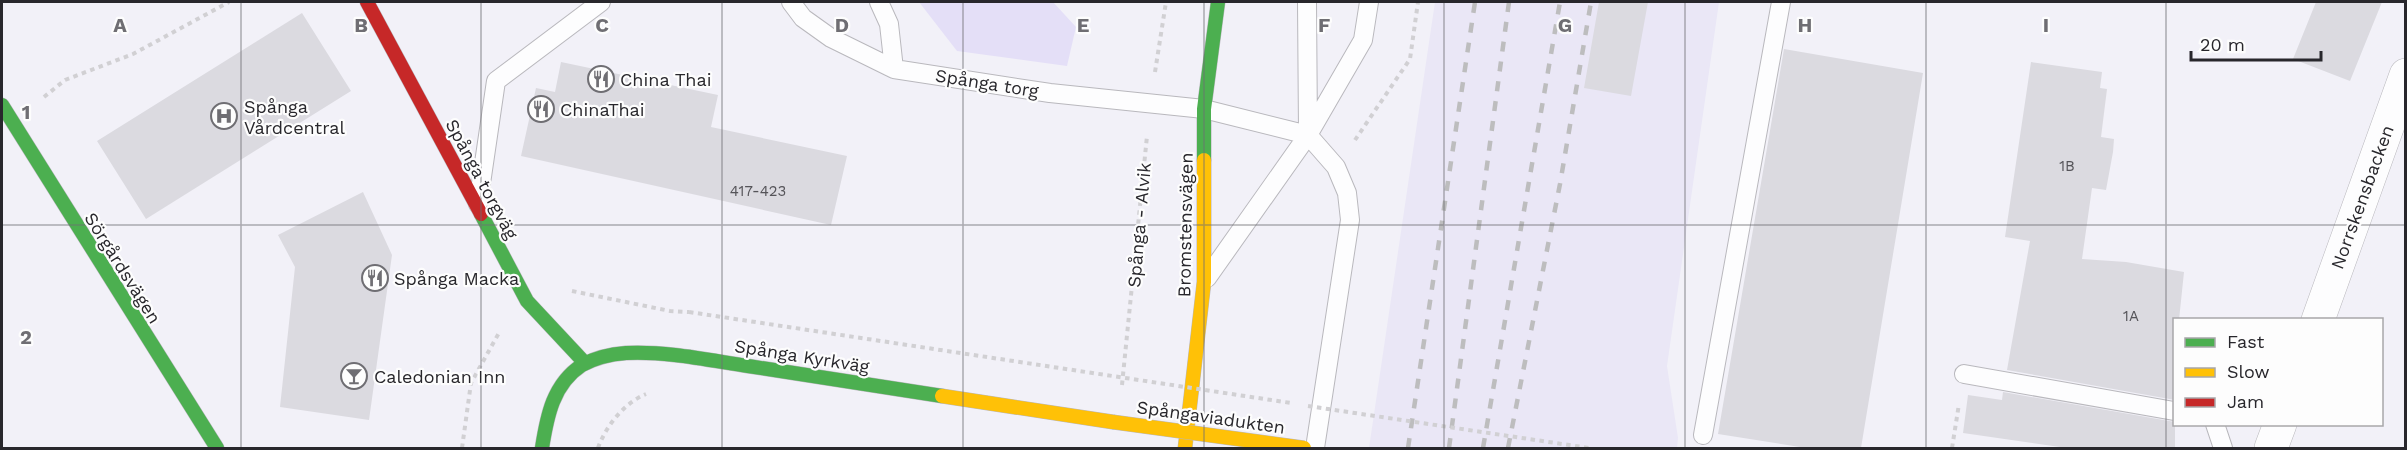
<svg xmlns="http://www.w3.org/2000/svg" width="2407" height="450" font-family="'Work Sans',sans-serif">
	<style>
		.built { fill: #eae7f6 }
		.green { fill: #e4dff7 }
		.building { fill: #dbdae0 }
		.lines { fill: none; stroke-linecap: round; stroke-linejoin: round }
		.lane-casing { stroke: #b9b8bd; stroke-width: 20 }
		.street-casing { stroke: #b9b8bd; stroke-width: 34 }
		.fast-casing { stroke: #b9b8bd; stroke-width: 15 }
		.slow-casing { stroke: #b9b8bd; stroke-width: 15 }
		.jam-casing { stroke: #b9b8bd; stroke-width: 15 }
		.path { stroke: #d1d0d3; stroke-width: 4; stroke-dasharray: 4.5 4.5; stroke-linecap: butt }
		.lane { stroke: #fdfdfe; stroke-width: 18 }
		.street { stroke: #fdfdfe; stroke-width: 33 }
		.fast { stroke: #4caf50; stroke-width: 14 }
		.slow { stroke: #ffc107; stroke-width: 14 }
		.jam { stroke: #c62828; stroke-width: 14 }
		.rail { stroke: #bdbdbe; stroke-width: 4.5; stroke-dasharray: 10 10; stroke-linecap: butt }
		.slow-bridge-casing { stroke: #b9b8bd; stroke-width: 15; stroke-linecap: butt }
		.path-bridge { stroke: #d1d0d3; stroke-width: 4; stroke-dasharray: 4.5 4.5; stroke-linecap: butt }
		.slow-bridge { stroke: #ffc107; stroke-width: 14 }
		.grid { fill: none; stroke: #6f6e73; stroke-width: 1.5; stroke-opacity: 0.55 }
		.labels { text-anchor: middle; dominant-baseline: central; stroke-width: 4.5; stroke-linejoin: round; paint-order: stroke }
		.number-label { font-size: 15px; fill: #555459 }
		.poi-label { font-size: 18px; fill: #28272c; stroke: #fdfdfd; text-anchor: start }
		.street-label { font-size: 18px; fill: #28272c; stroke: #fdfdfd }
		.grid-label { font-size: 20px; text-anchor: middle; font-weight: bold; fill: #6f6e73; stroke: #fdfdfd; stroke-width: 4.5; stroke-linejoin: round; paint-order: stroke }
	</style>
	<rect width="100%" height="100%" fill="#f2f1f8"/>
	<!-- built -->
	<path class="built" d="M1435,2h284l-52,364 11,72 -1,10h-308z"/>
	<!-- green -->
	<path class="green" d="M919,2h134l23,25 -9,39 -110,-15z"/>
	<!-- building -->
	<path class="building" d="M1599,2h49l-17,94 -47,-8z
		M2316,2h66l-32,79 -57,-22z
		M302,13l49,78 -205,128 -49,-78z
		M1784,49l139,24 -62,375h-55l-88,-14z
		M561,62l157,33 -7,32 136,29 -16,69 -310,-69 15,-68 19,4z
		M2031,62l71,10 -2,16 7,1 -6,48 13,2 -1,13 -7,38 -14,-2 -10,71 44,3 58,10 -5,48h-4v80l-168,-30 23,-129 -25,-4z
		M363,192l29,63 -23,165 -89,-13 15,-140 -17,-32z
		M2003,392l172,30v26h-108l-104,-15 5,-38 34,5z"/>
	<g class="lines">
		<defs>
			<path id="lane" d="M791,2l12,16 28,20 63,31 156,24 154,16 104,26 28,32 11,26 3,27 -35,228
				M879,2l10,22 5,45
				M1307,2l1,131
				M478,204l18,-123 105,-79
				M1207,278l101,-143 55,-95 6,-38
				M1964,374l210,37
				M2215,424l8,24
				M1703,435l78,-433"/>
			<path id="street" d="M2318,320l88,-245
				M2271,448l9,-24"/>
			<path id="fast" d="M2,105l215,343
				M1204,160v-51l14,-107
				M481,214l46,87 57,61
				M542,448c5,-32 11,-64 40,-83 13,-7 30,-11 44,-12 41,-2 82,7 122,13 64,10 129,20 194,30"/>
			<path id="slow" d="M942,396l171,26
				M1185,448l19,-166v-122"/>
			<path id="jam" d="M367,2l114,212"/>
		</defs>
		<!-- lane casing -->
		<use href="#lane" class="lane-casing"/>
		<!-- street casing -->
		<use href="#street" class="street-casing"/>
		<!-- fast casing -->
		<use href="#fast" class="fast-casing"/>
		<!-- slow casing -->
		<use href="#slow" class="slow-casing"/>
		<!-- jam casing -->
		<use href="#jam" class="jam-casing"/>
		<!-- path -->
		<path class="path" d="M1155,72l11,-70
			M44,97l21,-17 68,-26 96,-52
			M1355,140l55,-81 8,-57
			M572,291l98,20 19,1
			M1122,385l25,-249
			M462,448l9,-65 29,-52
			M598,448c8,-22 26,-45 48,-54
			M1952,448l7,-44"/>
		<!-- lane -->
		<use href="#lane" class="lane"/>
		<!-- street -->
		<use href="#street" class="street"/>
		<!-- fast -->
		<use href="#fast" class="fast"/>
		<!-- slow -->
		<use href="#slow" class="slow"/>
		<!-- jam -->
		<use href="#jam" class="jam"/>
		<!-- rail -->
		<path class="rail" d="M1408,448l67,-446
			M1449,448l60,-446
			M1483,448l77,-446
			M1508,448l52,-264 31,-182"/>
		<defs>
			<path id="slow-bridge" d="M1113,422l191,26"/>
		</defs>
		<!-- slow-bridge casing -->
		<use href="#slow-bridge" class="slow-bridge-casing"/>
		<!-- path-bridge -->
		<path class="path-bridge" d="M689,312l602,91
			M1308,406l281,42"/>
		<!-- slow-bridge -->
		<use href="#slow-bridge" class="slow-bridge"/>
	</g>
	<!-- grid -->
	<path class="grid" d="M241,2v446M481,2v446M722,2v446M963,2v446M1204,2v446M1444,2v446M1685,2v446M1926,2v446M2166,2v446M2,225h2404"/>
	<!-- icons -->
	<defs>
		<symbol id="restaurant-ring" viewBox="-11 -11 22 22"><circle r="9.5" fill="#fdfdfd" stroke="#6f6e73" stroke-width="1.5"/><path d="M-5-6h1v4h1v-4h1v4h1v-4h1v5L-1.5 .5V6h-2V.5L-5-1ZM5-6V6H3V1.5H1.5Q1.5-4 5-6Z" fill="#6f6e73"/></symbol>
		<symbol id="hospital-ring" viewBox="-11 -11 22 22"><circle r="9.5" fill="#fdfdfd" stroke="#6f6e73" stroke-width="1.5"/><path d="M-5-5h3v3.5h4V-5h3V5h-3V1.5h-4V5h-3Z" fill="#6f6e73"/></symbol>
		<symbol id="bar-ring" viewBox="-11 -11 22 22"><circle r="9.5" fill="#fdfdfd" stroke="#6f6e73" stroke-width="1.5"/><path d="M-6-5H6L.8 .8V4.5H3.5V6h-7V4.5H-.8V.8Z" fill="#6f6e73"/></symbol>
	</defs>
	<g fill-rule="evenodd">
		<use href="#restaurant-ring" x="586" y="64" width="30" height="30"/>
		<use href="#restaurant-ring" x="526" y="94" width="30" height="30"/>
		<use href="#hospital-ring" x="209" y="101" width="30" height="30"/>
		<use href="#restaurant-ring" x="360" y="263" width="30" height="30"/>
		<use href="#bar-ring" x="339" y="361" width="30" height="30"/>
	</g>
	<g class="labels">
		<!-- number labels -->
		<g class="number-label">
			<text x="2067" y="166">1B</text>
			<text x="758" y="191">417-423</text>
			<text x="2131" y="316">1A</text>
		</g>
		<!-- poi labels -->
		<g class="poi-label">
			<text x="620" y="79">China Thai</text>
			<text x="244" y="106">Spånga<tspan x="244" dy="21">Vårdcentral</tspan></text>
			<text x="560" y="109">ChinaThai</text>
			<text x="394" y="278">Spånga Macka</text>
			<text x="374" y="376">Caledonian Inn</text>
		</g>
		<!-- street labels -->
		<g class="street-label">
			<text transform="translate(987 83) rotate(9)">Spånga torg</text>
			<text transform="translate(482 179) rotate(62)">Spånga torgväg</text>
			<text transform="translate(2362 197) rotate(-70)">Norrskensbacken</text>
			<text transform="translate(1139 225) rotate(-85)">Spånga - Alvik</text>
			<text transform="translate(1185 225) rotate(-89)">Bromstensvägen</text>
			<text transform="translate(123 268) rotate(58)">Sörgårdsvägen</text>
			<text transform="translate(802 356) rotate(9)">Spånga Kyrkväg</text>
			<text transform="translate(1211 417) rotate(8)">Spångaviadukten</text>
		</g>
	</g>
	<g class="grid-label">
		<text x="120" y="32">A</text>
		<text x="361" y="32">B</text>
		<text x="602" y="32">C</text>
		<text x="842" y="32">D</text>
		<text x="1083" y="32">E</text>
		<text x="1324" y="32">F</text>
		<text x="1565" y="32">G</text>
		<text x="1805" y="32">H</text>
		<text x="2046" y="32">I</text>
		<text x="26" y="119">1</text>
		<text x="26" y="344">2</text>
	</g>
	<!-- border -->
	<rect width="2407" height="450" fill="none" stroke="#28272c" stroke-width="6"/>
	<!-- legend -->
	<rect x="2173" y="318" width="210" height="108" fill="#fdfdfd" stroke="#a8a7a9" stroke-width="1.5"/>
	<rect x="2185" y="338" width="30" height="9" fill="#4caf50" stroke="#a8a7a9" stroke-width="1.5"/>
	<text x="2227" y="348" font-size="18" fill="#28272c">Fast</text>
	<rect x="2185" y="368" width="30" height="9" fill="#ffc107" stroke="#a8a7a9" stroke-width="1.5"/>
	<text x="2227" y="378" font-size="18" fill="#28272c">Slow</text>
	<rect x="2185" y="398" width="30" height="9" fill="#c62828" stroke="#a8a7a9" stroke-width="1.5"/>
	<text x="2227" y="408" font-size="18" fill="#28272c">Jam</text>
	<!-- scale -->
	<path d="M2191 51v9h130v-9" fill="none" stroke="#28272c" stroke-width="3"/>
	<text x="2200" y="51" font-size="18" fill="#28272c" stroke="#fdfdfd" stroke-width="4.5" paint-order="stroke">20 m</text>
</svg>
